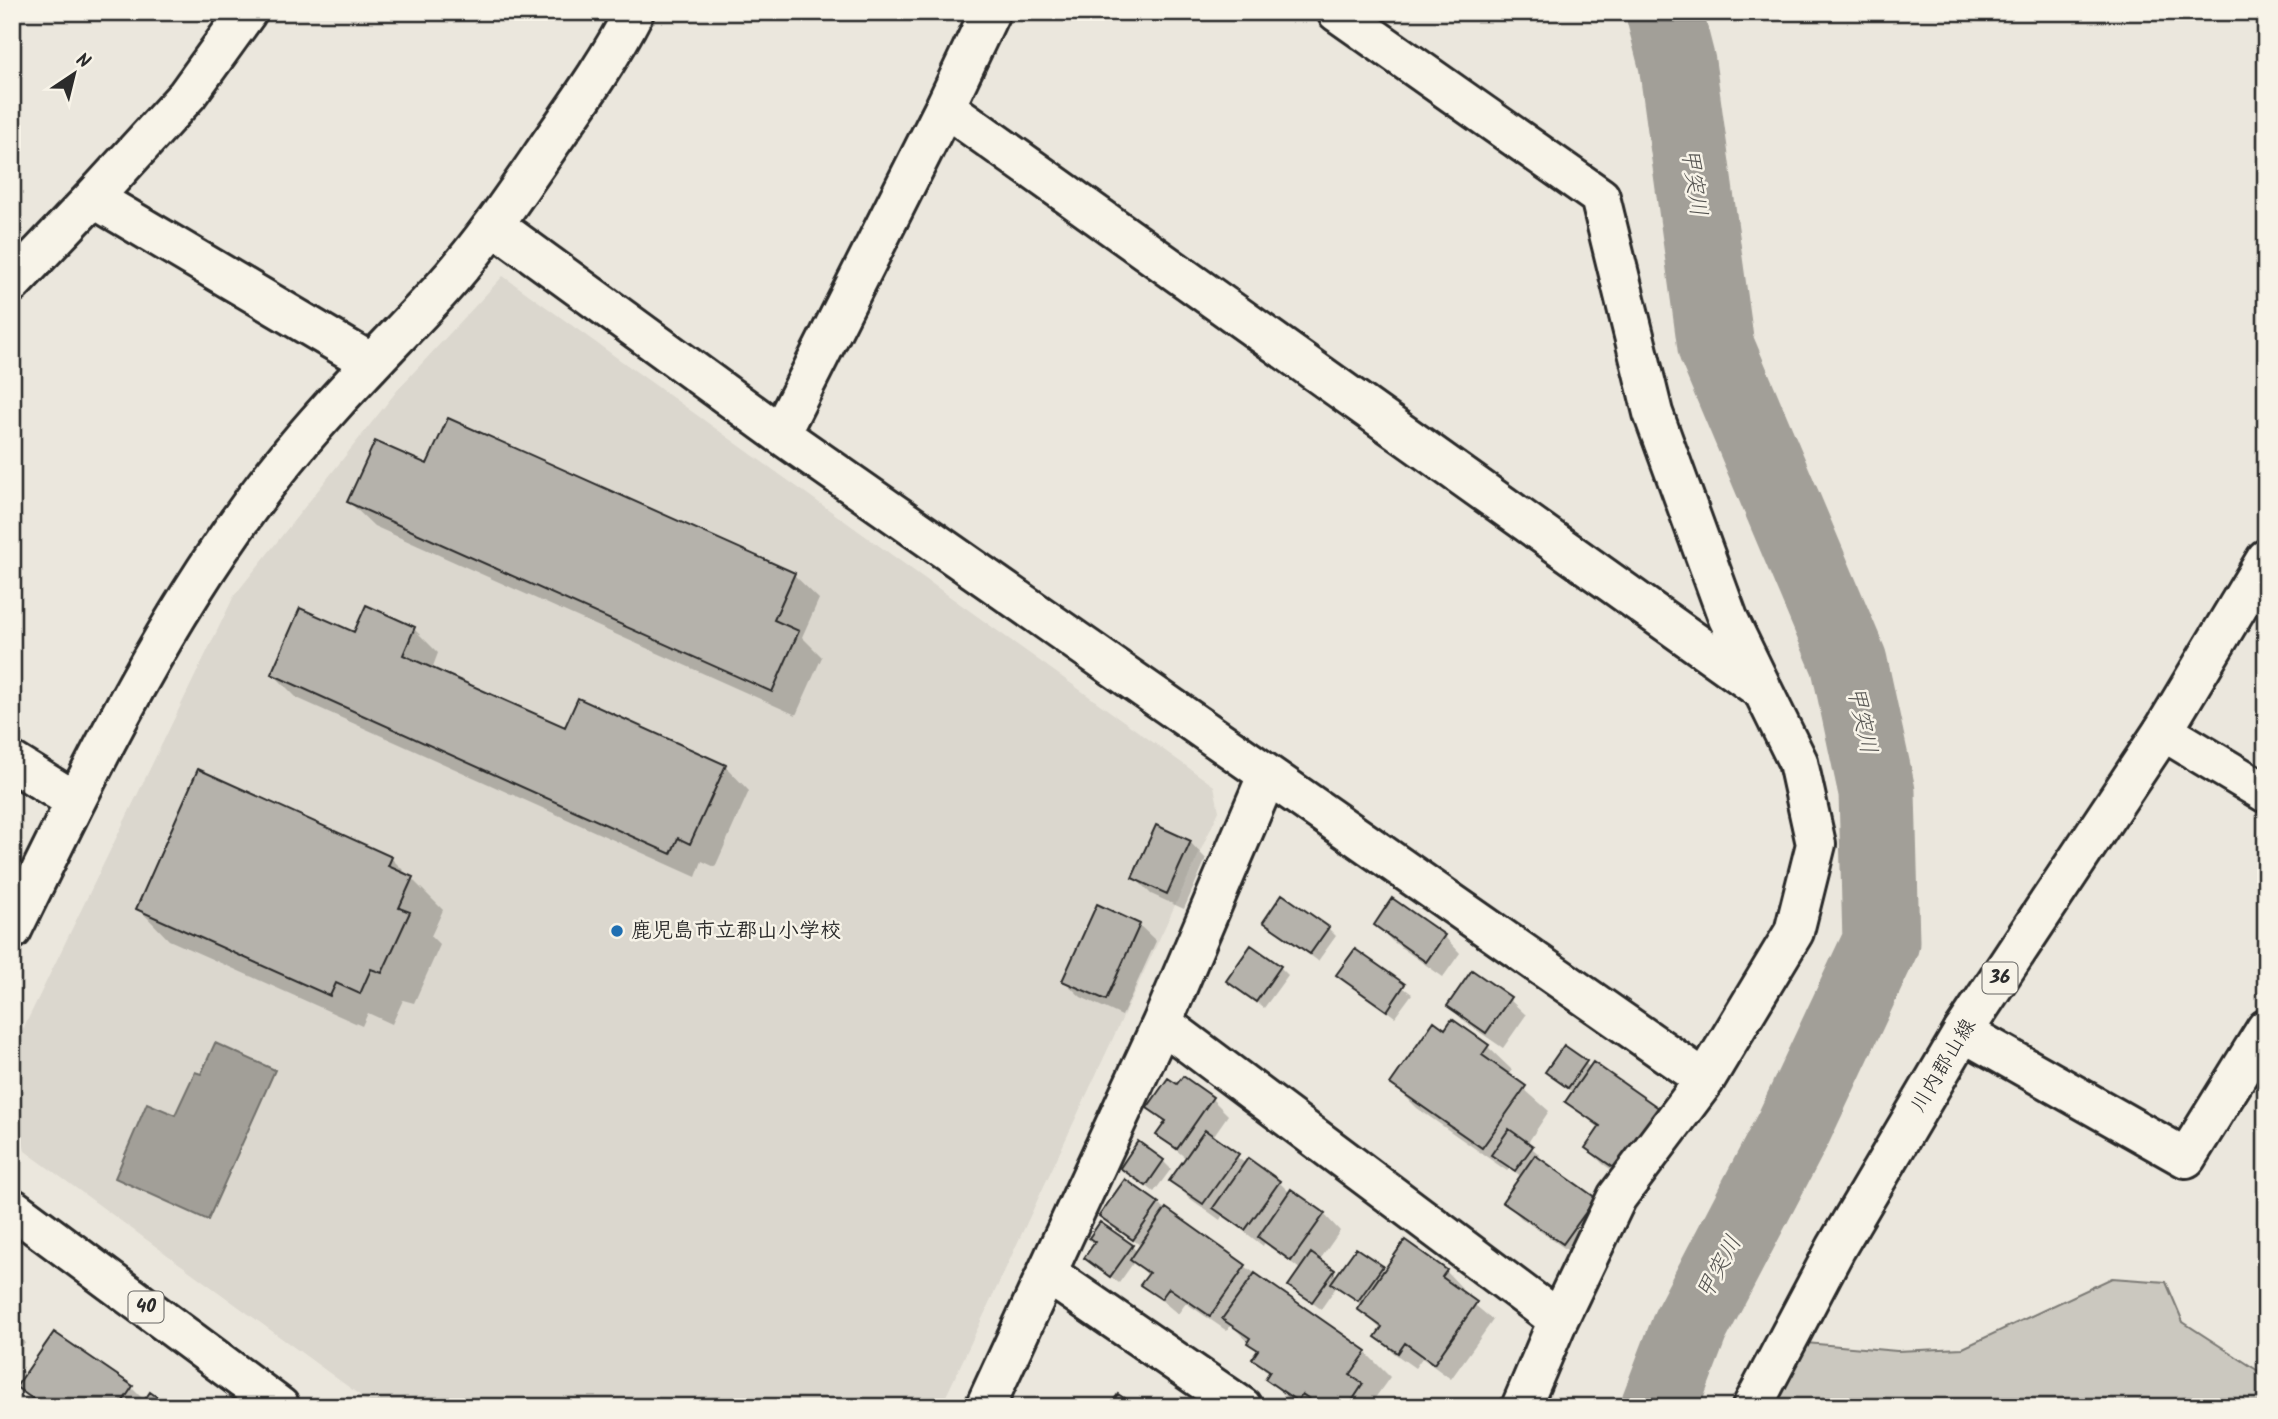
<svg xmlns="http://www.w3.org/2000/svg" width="2278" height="1419" font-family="Kalam,'Klee One',sans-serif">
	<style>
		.built { fill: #dbd7ce }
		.green { fill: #cbc8bf; stroke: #7b7a75; stroke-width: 2 }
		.water { fill: #a29f98; stroke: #72716c; stroke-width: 2 }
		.shadow { fill: #0003; fill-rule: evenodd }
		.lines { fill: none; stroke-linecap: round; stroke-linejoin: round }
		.river { stroke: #a29f98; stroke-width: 77 }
		.building { fill: #b5b2ab; stroke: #2b2b2b; stroke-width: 2 }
		.street-casing { stroke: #2b2b2b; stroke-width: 44 }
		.primary-casing { stroke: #2b2b2b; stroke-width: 44 }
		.street { stroke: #f7f3e8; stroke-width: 38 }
		.primary { stroke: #f7f3e8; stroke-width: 38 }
		.poi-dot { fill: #1f6fb2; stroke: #f7f3e8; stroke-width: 2.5 }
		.labels { text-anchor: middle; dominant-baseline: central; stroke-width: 5; stroke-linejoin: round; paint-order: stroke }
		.shield { fill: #f7f3e8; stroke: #686764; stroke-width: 2 }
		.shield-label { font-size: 19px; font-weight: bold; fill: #2b2b2b }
		.poi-label { font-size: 21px; font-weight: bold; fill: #2b2b2b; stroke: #f7f3e8; text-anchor: start }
		.street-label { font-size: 21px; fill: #2b2b2b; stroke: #f7f3e8 }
		.water-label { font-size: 23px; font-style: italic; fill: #555451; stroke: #f7f3e8 }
	</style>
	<rect width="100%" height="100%" fill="#ebe7dd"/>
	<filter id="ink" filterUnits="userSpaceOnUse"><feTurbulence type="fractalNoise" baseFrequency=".0143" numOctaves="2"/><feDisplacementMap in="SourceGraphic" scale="14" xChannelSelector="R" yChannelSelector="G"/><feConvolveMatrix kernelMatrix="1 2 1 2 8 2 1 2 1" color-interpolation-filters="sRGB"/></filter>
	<g filter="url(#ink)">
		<!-- built -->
		<path class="built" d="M503,276l711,510 5,25 -278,596h-565l-351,-256 -13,-55v-44l222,-456 166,-209z"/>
		<!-- green -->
		<path class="green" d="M2112,1278l54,4 17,40 83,54v31h-501l41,-64 91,8 66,-3z"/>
		<!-- water -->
		<path class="water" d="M215,1043l60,27 -67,150 -93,-42 32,-75 28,12 20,-43 6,2z"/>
		<!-- shadow -->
		<path class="shadow" d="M449,420l345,155 25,24 -17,38 20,20 -26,58 -422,-189 -25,-24 79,-35z
			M414,629l24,24 -6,16 134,60 159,37 24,25 -34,76 -13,-6 -6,16 -399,-179 -24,-24 82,-40z
			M1190,842l16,17 -22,50 -33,-15 -17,-17z
			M391,858l52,52 -12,26 9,9 -26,58 -11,-3 -11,24 -24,-11 -6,13 -193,-86 -31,-32z
			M1265,921l63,7 8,8 -18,25z
			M1139,925l17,16 -34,75 -41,-19 -17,-16z
			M1376,925l68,11 16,17 -17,24 -51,-36z
			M1355,952l57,42 -17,23 -57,-42z
			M1280,967l8,8 -24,33 -36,-27z
			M1509,999l17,16 -23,33 -38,-26 -16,-16z
			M1445,1031l42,15 25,24 -4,5 41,36 -22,33 13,11 -3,4 58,40 -15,60 -59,-41 -16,-17 17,-24 -12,-9 -3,3 -90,-63 -25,-25zM1484,1048h4l-10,15z
			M1565,1048l26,20 46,119 -34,-23 -16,-16 13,-19 -33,-28 6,-8 -25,-21z
			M1177,1086l35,13 16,16 -16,23 34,26 33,18 12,12 33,20 16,17 -21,30 19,15 43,-8 4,4 61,-1 16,17 -3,4 34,28 -42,59 -29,-21 -7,10 -21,-15 -17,-16 5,-7 -23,-21 3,-4 -25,-19 -16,23 -23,-16 -8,-8 11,-15 -36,-28 -2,4 -40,-31 -3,5 -32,-23 -16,-17 15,-21 -29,-24 8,-11 -17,-17z
			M1163,1161l8,8 -17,23 -32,-25z
			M1158,1204l207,148 25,25 -15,21 8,9h-86l-30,-28 3,-4 -16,-17 5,-6 -28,-27 -4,6 -41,-28 -8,11 -35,-29 6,-9 -15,-14 -15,21 -33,-25 46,-12 5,6 4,-6 -40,-31z
			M12,1313l13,31 -13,5z
			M55,1334l77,54 14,14 22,5h-128l-22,-20z"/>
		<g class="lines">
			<!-- river -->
			<path class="river" d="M1659,1407l31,-81 104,-199 87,-185 -4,-150 -28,-130 -133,-315 -39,-284 -13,-51"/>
		</g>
		<!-- building -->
		<path class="building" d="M448,418l347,155 -21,47 25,11 -27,61 -425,-190 28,-61 52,23z
			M366,605l49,22 -12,28 162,72 13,-29 148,67 -36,79 -12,-6 -7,16 -400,-180 29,-66 54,24z
			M198,769l194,88 -4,9 25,11 -14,31 11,4 -28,61 -11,-4 -11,25 -24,-11 -6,13 -194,-87z
			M1156,825l35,16 -24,53 -35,-16z
			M1282,894l47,33 -19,27 -47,-32z
			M1392,898l53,37 -19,27 -52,-37z
			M1097,904l43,20 -34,76 -44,-19z
			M1251,945l30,21 -25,36 -30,-21z
			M1355,949l50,35 -18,27 -51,-36z
			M1472,970l39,27 -25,36 -39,-27z
			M1452,1019l37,26 -7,10 44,31 -44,62 -92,-64 44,-63 11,8z
			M1564,1045l23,16 -19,27 -23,-16z
			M1593,1062l70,49 -43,61 -35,-24 15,-22 -35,-24z
			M1183,1076l30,21 -36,52 -21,-14 10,-14 -19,-13 21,-30 9,6z
			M1509,1129l24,17 -18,25 -24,-16z
			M1205,1130l34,24 -36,50 -34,-23z
			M1138,1141l26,19 -18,26 -26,-18z
			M1535,1155l61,43 -33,46 -61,-42z
			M1248,1158l32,23 -35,49 -32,-22z
			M1125,1179l34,24 -26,37 -34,-24z
			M1291,1189l34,24 -34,48 -33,-24z
			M1166,1208l80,57 -36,51 -41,-28 -8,11 -21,-14 9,-12 -19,-13z
			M1100,1222l33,23 -23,32 -26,-19 11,-16 -6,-4z
			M1405,1240l42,30 -5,7 35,25 -43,62 -29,-21 -7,10 -23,-16 7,-10 -25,-18z
			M1356,1248l27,18 -25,35 -27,-18z
			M1311,1253l24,17 -23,32 -24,-16z
			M1255,1273l112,78 -17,24 13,9 -15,23h-27l-19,-13 -5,7 -32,-22 5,-8 -18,-12 6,-9 -11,-7 3,-5 -28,-19z
			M54,1332l79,54 -14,21h-79l1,-2 -25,-18z
			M150,1392l21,15h-31z
			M1118,1394l19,13h-28z"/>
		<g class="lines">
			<defs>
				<path id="street" d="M247,12l-60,83 -94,103 277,164
					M1337,12l263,185 53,216 75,205 33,68
					M945,107l45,-95
					M495,226l285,208 925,646
					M12,283l81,-85
					M780,434l165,-327 818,584 35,71 18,82 -22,88 -89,148 -88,117 -59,123 -37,87
					M2163,731l103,62
					M12,762l63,39
					M12,930c77,-157 154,-318 262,-456 51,-65 109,-122 165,-182 42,-46 76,-97 111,-148 30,-43 60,-85 84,-132
					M1162,1023l396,297
					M1963,1032l223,126 80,-129
					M1048,1274l194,133
					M985,1407l177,-384 105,-247"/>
				<path id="primary" d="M12,1208l268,199
					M1752,1407l84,-159 127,-216 200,-301 103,-172"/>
			</defs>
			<!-- street casing -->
			<use href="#street" class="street-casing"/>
			<!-- primary casing -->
			<use href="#primary" class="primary-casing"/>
			<!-- street -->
			<use href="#street" class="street"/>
			<!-- primary -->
			<use href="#primary" class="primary"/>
		</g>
	</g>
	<!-- markers -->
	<circle class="poi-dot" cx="617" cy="931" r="7"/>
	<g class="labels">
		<!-- shield labels -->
		<g class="shield">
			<rect x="1982.5" y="962.5" width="35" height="31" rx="5"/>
			<rect x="128.5" y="1291.5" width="35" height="31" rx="5"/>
		</g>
		<g class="shield-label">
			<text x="2000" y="978">36</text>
			<text x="146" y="1307">40</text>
		</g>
		<!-- poi labels -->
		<g class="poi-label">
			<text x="631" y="931">鹿児島市立郡山小学校</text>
		</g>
		<!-- street labels -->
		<g class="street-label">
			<text transform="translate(1944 1066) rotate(-59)">川内郡山線</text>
		</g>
		<!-- water labels -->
		<g class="water-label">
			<text transform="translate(1693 182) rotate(82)">甲突川</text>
			<text transform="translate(1861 720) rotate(78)">甲突川</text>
			<text transform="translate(1720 1268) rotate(-62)">甲突川</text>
		</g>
	</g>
	<!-- margin -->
	<rect width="2278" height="1419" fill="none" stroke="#f7f3e8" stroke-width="42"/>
	<rect x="21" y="21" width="2236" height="1377" fill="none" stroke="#2b2b2b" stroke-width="2.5" filter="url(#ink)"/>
	<!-- north arrow -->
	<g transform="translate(74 74) rotate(35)" stroke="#f7f3e8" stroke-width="5" paint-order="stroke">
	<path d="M0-5L12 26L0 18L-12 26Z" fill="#2b2b2b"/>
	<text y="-10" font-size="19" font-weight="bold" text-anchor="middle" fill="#2b2b2b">N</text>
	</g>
</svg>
